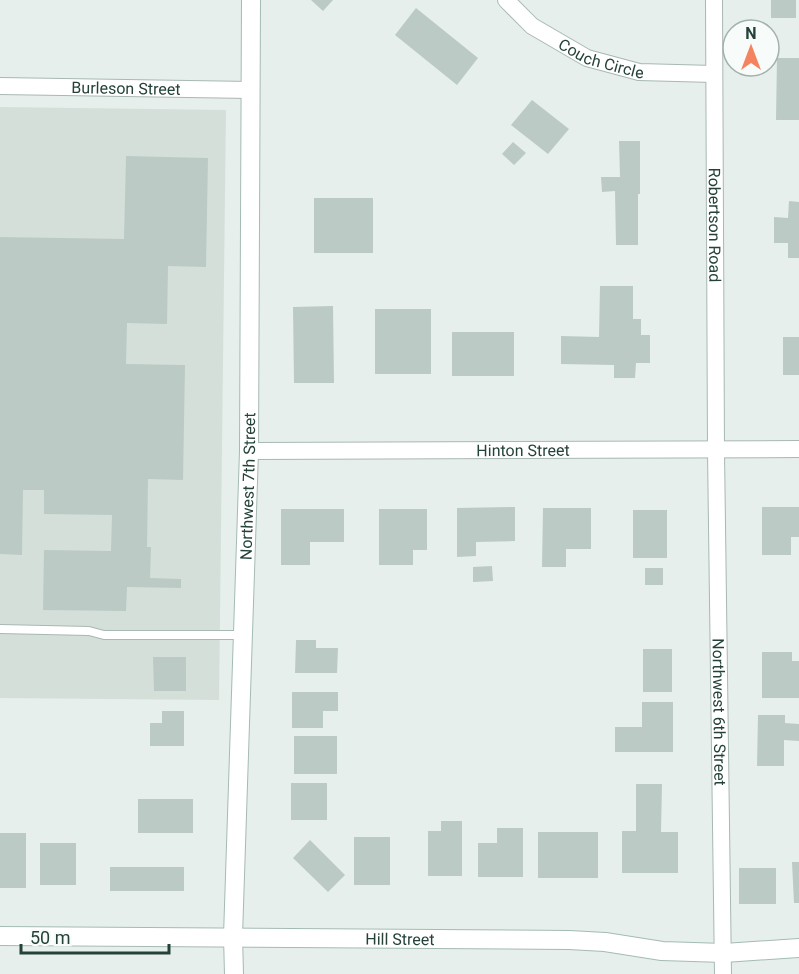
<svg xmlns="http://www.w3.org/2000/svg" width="799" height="974" font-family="Roboto,sans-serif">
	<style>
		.built { fill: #d4dfda }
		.building { fill: #bbcac4 }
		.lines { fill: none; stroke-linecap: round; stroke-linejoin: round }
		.lane-casing { stroke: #a8b8b2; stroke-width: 10 }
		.street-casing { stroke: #a8b8b2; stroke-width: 18 }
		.secondary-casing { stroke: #a4bbb3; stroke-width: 20 }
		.lane { stroke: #fff; stroke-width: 8 }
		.street { stroke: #fff; stroke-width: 16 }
		.secondary { stroke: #fff; stroke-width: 18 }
		.labels { text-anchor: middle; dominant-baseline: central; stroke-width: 4.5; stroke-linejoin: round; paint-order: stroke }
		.street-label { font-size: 16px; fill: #24423a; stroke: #f7fbf9 }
	</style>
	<rect width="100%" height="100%" fill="#e6efeb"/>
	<!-- built -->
	<path class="built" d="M0,107l226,3 -7,590 -219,-2z"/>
	<!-- building -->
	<path class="building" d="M311,0h22l-10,11z
		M771,0h25v18h-25z
		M416,8l62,50 -21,27 -62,-50z
		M777,58h22v62h-23z
		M532,100l37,29 -21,25 -37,-29z
		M619,141h21v53h-2v51h-22l-1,-54 -13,1 -1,-15h19z
		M513,142l13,11 -12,12 -12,-11z
		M126,156l82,2 -2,109 -38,-1 -1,58 -40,-1 -1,41 59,1 -2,115 -35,-1 -1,68h4l-1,31 31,1v9l-54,-1 -1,24 -83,-1 1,-60 67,1 1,-36 -68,-1v-24h-21l-1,65 -22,-1v-317l124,2z
		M314,198h59v55h-59z
		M789,201l10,1v56h-11v-15h-14v-26l14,1z
		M600,286h33v33h8v16h9v28h-14l-1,15h-21v-13l-53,-1v-28l38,1z
		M333,306l1,77h-40l-1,-76z
		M375,309h56v65h-56z
		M452,332h62v44h-62z
		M783,337h16v38h-16z
		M515,507v34l-39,1v14l-19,1v-49z
		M762,507h37v30h-8v18h-29z
		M543,508h48v41h-25v18h-24z
		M281,509h63v33h-34v23h-29z
		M379,509h48v41h-14v15h-34z
		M633,510h34v48h-34z
		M492,566l1,15 -20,1v-15z
		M645,568h18v17h-18z
		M296,640h20v8h22l-1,25h-42z
		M643,649h29v43h-29z
		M762,652h30v9h7v37h-37z
		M153,657h33v34h-32z
		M292,692h46v19h-15v17h-31z
		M642,702h31v50h-58v-25h27z
		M162,711h22v35h-34v-23h12z
		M758,715h27v8l14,1v17l-15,-1v26h-27z
		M294,736h43v38h-43z
		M291,783h36v37h-36z
		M636,784h26l-1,48h17v41h-56v-42h14z
		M138,799h55v34h-55z
		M441,821h21v55h-34v-45h13z
		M497,828h26v49h-45v-34h19z
		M538,832h60v46h-60z
		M0,833h26v55h-26z
		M354,837h36v48h-36z
		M310,840l35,35 -17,17 -35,-34z
		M40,843h36v42h-36z
		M792,862h7v41h-5z
		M110,867h74v24h-74z
		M739,868h37v36h-37z"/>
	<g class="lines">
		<defs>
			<path id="lane" d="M0,629l89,2 15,4h139"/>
			<g id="street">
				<path id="s1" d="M506,0l26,26 55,32 52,14 75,2"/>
				<path id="s2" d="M714,0l2,451 7,523"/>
				<path id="s3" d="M0,86l251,4"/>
				<path id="s4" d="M249,451l550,-2"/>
			</g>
			<g id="secondary">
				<path id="s5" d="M0,936l569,4 36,2 57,9 62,2 75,-5"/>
				<path id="s6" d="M234,974l-1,-38 16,-485 2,-451"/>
			</g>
		</defs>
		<!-- lane casing -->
		<use href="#lane" class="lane-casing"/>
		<!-- street casing -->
		<use href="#street" class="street-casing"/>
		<!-- secondary casing -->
		<use href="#secondary" class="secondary-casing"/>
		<!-- lane -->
		<use href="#lane" class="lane"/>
		<!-- street -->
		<use href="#street" class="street"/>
		<!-- secondary -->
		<use href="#secondary" class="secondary"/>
	</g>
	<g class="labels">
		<!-- street labels -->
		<g class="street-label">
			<text stroke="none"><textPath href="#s1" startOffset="114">Couch Circle</textPath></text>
			<text stroke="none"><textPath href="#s3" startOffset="126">Burleson Street</textPath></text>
			<text stroke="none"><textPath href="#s2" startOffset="225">Robertson Road</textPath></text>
			<text stroke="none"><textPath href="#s4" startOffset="274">Hinton Street</textPath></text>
			<text stroke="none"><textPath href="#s6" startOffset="488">Northwest 7th Street</textPath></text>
			<text stroke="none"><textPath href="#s2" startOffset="712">Northwest 6th Street</textPath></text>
			<text stroke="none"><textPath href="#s5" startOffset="400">Hill Street</textPath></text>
		</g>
	</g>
	<!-- north arrow -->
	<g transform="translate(751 48)"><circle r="28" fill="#f7fbf9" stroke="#a3b1ad" stroke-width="1.5"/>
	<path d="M0-4.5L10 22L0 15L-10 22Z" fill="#f4845f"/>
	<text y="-9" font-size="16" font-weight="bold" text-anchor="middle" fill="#24423a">N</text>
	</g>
	<!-- scale -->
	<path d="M21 944v9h148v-9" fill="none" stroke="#24423a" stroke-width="3"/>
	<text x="30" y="944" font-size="18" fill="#24423a" stroke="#f7fbf9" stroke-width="4.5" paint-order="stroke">50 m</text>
</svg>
